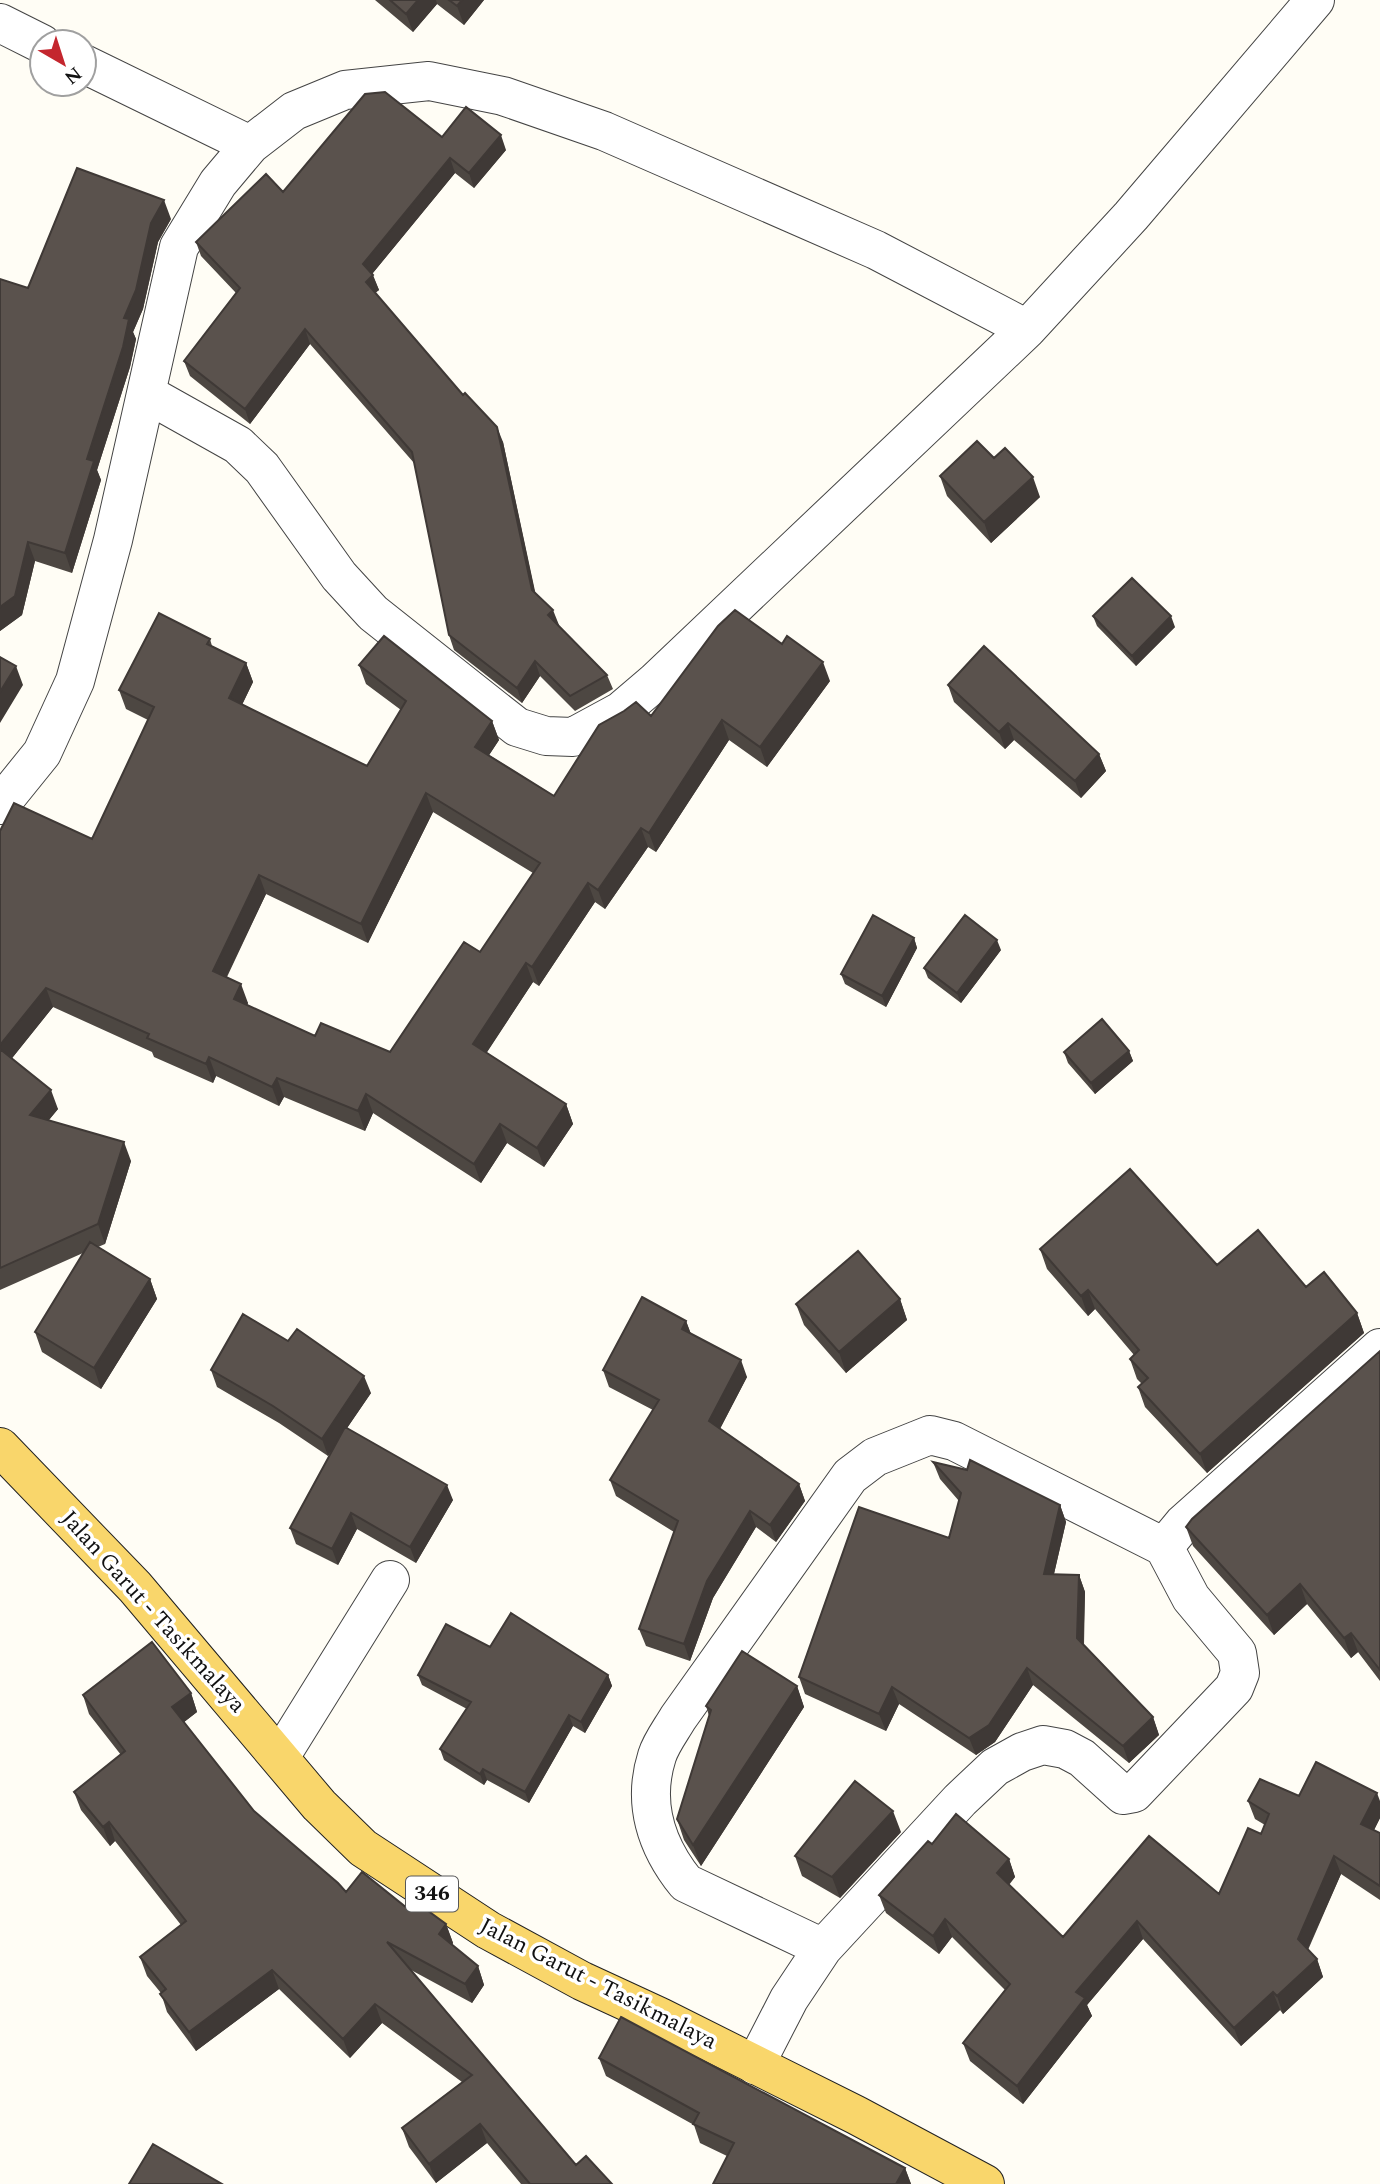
<svg xmlns="http://www.w3.org/2000/svg" width="1380" height="2184" font-family="Spectral,serif">
	<style>
		.lines { fill: none; stroke-linecap: round; stroke-linejoin: round }
		.minor-casing { stroke: #444; stroke-width: 40 }
		.major-casing { stroke: #222; stroke-width: 40 }
		.minor { stroke: #fff; stroke-width: 38 }
		.major { stroke: #f9d66b; stroke-width: 38 }
		.wall { fill: #4d4742; fill-rule: evenodd }
		.shaded-wall { fill: #3f3936 }
		.building { fill: #5a524d; stroke: #3f3936; stroke-width: 2; fill-rule: evenodd }
		.labels { text-anchor: middle; dominant-baseline: central; stroke-width: 7; stroke-linejoin: round; paint-order: stroke }
		.shield { fill: #fff; stroke: #585858; stroke-width: 2 }
		.shield-label { font-size: 21px; font-weight: bold; fill: #111 }
		.street-label { font-size: 23px; fill: #111; stroke: #fff }
	</style>
	<rect width="100%" height="100%" fill="#fffdf5"/>
	<g class="lines">
		<defs>
			<path id="minor" d="M0,23l42,21
				M84,64l166,81
				M147,394l91,51 24,23 77,108 34,37 144,114 29,9 27,1 48,-26 34,-29 372,-353
				M0,805l42,-52 33,-72 38,-141 66,-293 39,-64 32,-38 44,-34 51,-21 84,-9 74,15 101,35 272,119 151,79 104,-113 184,-216
				M280,1757l110,-177
				M823,1948l-137,-65c-30,-37 -44,-80 -29,-127 4,-13 14,-26 21,-38l172,-242 25,-19 55,-22 24,6 210,106
				M755,2065l34,-66 34,-51 137,-148 35,-33 27,-15 21,-7 22,4 17,9 41,37 11,-2 100,-105 6,-15 -3,-20 -46,-55 -27,-51 19,-23 197,-176"/>
			<path id="major" d="M0,1447l135,140 184,218 44,43 125,82 94,51 78,36 196,98 129,69"/>
		</defs>
		<!-- minor casing -->
		<use href="#minor" class="minor-casing"/>
		<!-- major casing -->
		<use href="#major" class="major-casing"/>
		<!-- minor -->
		<use href="#minor" class="minor"/>
		<!-- major -->
		<use href="#major" class="major"/>
	</g>
	<!-- wall -->
	<path class="wall" d="M375,0h109l-20,25 -27,-21 -24,28z
		M442,137l64,13 -32,38 -19,-15 -83,101 7,16 -4,3 128,149 32,151 23,32 49,50 6,14 -38,22 -35,-35 -18,27 -68,-53 -5,-15 -35,-172 -104,-119 -60,80 -60,-48 -6,-15 52,-68 -35,-37 -5,-14 87,-50z
		M171,219l-13,23 -15,67 -10,23 3,7 -6,28 -33,103 4,10 -29,93 -37,-12 -13,54 -22,16v-352l28,9z
		M940,476l100,21 -49,46 -44,-47z
		M1093,616l82,11 -39,39 -39,-40z
		M210,639l2,7 34,17 7,19 -11,23 125,61 34,-56 -35,-26 -7,-19 133,56 7,19 -10,15 65,41 97,-80 179,-35 -63,86 -38,-27 -73,112 -8,-5 -43,62 -10,-7 -56,84 -6,-4 -47,71 80,51 7,20 -29,43 -37,-24 -26,40 -108,-70 -8,18 -81,-34 -5,9 -63,-30 -3,7 -59,-26 -2,-5 -99,-45 -41,51 46,51 -9,11 82,41 -26,83 -7,3 52,32 7,20 -56,90 -59,-37 -7,-20 48,-79 -83,37v-459l92,8 56,-119 -22,-11 -7,-19zM433,812l100,61 -53,79 -90,100 -75,-16 -68,-31 1,-2 -21,-26 39,-83 102,49z
		M948,685l151,69 7,17 -25,27 -67,-58 -9,9 -51,-47z
		M914,938l3,10 -31,59 -41,-23 -4,-10z
		M1001,950l-40,53 -33,-25 -4,-10z
		M1129,1051l4,10 -38,33 -27,-31 -4,-11z
		M1040,1249l177,16 89,22 51,26 7,20 -157,140 -62,-66 -7,-20 4,-3 -5,-5 -7,-20 4,-4 -39,-46 -7,7 -41,-47z
		M900,1299l7,21 -61,53 -42,-48 -8,-21z
		M686,1321l5,13 56,43 -27,52 79,55 6,17 -29,41 -20,-15 -43,71 -23,63 -44,-15 -7,-17 35,-97 -58,-36 -6,-16 43,-70 -44,-23 -6,-17z
		M1380,1351v330l-22,-29 -7,6 -44,-54 -33,31 -81,-89 -7,-19z
		M211,1370l160,23 -24,35 106,72 -37,63 -59,-34 -19,36 -42,-21 -6,-16 44,-80 -6,8 -49,-33 -62,-36z
		M933,1462l127,43 6,17 -12,52 25,1 6,17 -1,53 69,72 6,18 -30,28 -96,-78 -38,57 -19,13 -77,-51 -13,27 -81,-37 -6,-17 150,-139 10,-37 -19,-22z
		M490,1647l118,28 4,11 -27,47 -12,-7 -44,77 -42,-23 -3,5 -40,-25 -4,-11 27,-40 -45,-24 -4,-10z
		M797,1686l7,21 -103,159 -17,-26 -7,-21 32,-103 -3,-10z
		M191,1693l6,19 -13,10 70,89 92,81 61,16 39,16 7,19 -1,2 26,21 6,19 -12,18 -61,-33 165,195 36,19h-91l-34,-41 -51,40 -27,-36 -7,-19 60,-46 -80,-59 -32,35 -71,-69 -83,62 -29,-39 -6,-19 -14,-17 -7,-19 41,-32 -66,-84 -5,5 -29,-36 -7,-18 47,-37 -32,-41 -6,-19z
		M1299,1796l81,5v17l-6,12 6,3v67l-39,-26 -33,76 9,9 6,18 -40,37 -3,-4 -39,36 -98,-107 -56,66 5,11 -69,88 -53,-43 -7,-18 42,-53 -53,-53 -13,17 -53,-41 -7,-18 53,-51 77,15 6,18 -6,8 54,52 156,-43 42,-60 4,-9 -10,-6 -7,-18z
		M901,1832l-61,66 -38,-22 -7,-20z
		M599,2058l306,110 6,16h-198l14,-28 -27,-13 -6,-18 -88,-49z"/>
	<!-- shaded-wall -->
	<path class="shaded-wall" d="M418,0h18l1,4 -24,28 -7,-18z
		M462,0h22l-20,25 -7,-19z
		M501,135l5,15 -32,38 -5,-15z
		M450,158l5,15 -87,106 -5,-15z
		M164,200l7,19 -13,23 -15,67 -10,23 3,7 -6,28 -33,103 4,10 -29,93 -7,-20 22,-94 37,-141 27,-95z
		M373,275l6,15 -8,6 -5,-14z
		M305,329l5,15 -60,80 -5,-15z
		M497,427l6,15 35,163 -6,-15z
		M1033,477l7,20 -49,46 -7,-21z
		M28,542l7,19 -13,54 -22,16v-24z
		M553,610l6,15 -6,5 -5,-15z
		M1171,616l4,11 -39,39 -4,-10z
		M535,661l5,15 -18,27 -5,-15z
		M823,662l7,19 -63,86 -7,-20z
		M246,663l7,19 -17,35 -7,-19z
		M16,666l7,19 -23,38v-31z
		M722,720l7,20 -73,112 -7,-19z
		M492,721l7,19 -17,26 -7,-19z
		M1008,723l6,17 -9,9 -6,-17z
		M1099,754l7,17 -25,27 -6,-17z
		M426,793l7,19 -65,131 -7,-19z
		M641,828l7,19 -43,62 -7,-19z
		M259,875l7,19 -46,96 -7,-19z
		M588,883l7,19 -56,84 -7,-19z
		M914,938l3,10 -31,59 -4,-11z
		M997,940l4,10 -40,53 -4,-10z
		M526,963l7,19 -53,81 -7,-19z
		M241,984l7,19 -7,15 -7,-19z
		M46,988l7,19 -48,60 -5,-14v-8z
		M1129,1051l4,10 -38,33 -4,-11z
		M209,1057l7,19 -3,7 -7,-19z
		M277,1078l7,19 -5,9 -7,-19z
		M51,1090l7,19 -21,25 -7,-19z
		M366,1094l7,19 -8,18 -7,-20z
		M566,1104l7,20 -29,43 -7,-19z
		M500,1124l7,19 -26,40 -7,-19z
		M124,1142l7,19 -26,83 -7,-20z
		M150,1279l7,20 -56,90 -7,-21z
		M1088,1290l7,19 -7,7 -7,-20z
		M900,1299l7,21 -61,53 -7,-21z
		M1357,1313l7,20 -157,140 -7,-19z
		M686,1321l6,16 -10,-8z
		M741,1360l6,17 -32,61 -6,-17z
		M364,1376l7,17 -43,63 -6,-17z
		M799,1484l6,17 -29,41 -6,-17z
		M447,1485l6,15 -37,63 -6,-16z
		M1060,1505l6,17 -16,69 -6,-17z
		M750,1511l6,16 -43,71 -23,63 -6,-17 23,-63z
		M351,1513l6,16 -19,36 -6,-16z
		M1079,1575l6,17 -2,63 -6,-17z
		M1300,1584l7,20 -33,31 -7,-20z
		M1351,1633l7,19 -7,6 -7,-20z
		M1027,1668l6,17 -38,57 -19,13 -7,-17z
		M608,1675l4,11 -27,47 -4,-11z
		M797,1686l7,21 -103,159 -8,-21z
		M892,1687l7,17 -13,27 -7,-17z
		M191,1693l6,19 -18,14 -7,-19z
		M569,1715l4,11 -44,77 -4,-11z
		M1153,1717l6,18 -30,28 -6,-17z
		M483,1769l4,11 -3,5 -4,-11z
		M1377,1793l3,8v17l-12,24 -7,-18z
		M893,1811l8,21 -61,66 -8,-21z
		M109,1822l6,19 -5,5 -7,-19z
		M1334,1856l7,18 -37,83 -6,-18z
		M1009,1859l6,18 -12,14 -6,-18z
		M945,1919l7,18 -13,17 -6,-18z
		M1137,1921l6,18 -56,66 5,11 -69,88 -6,-18 59,-94z
		M446,1924l7,19 -7,10 -7,-19z
		M1317,1959l6,18 -40,37 -6,-18z
		M478,1966l6,19 -12,18 -7,-19z
		M272,1970l7,19 -83,62 -7,-19z
		M1273,1992l7,18 -39,36 -7,-18z
		M375,2004l7,19 -32,35 -7,-19z
		M480,2124l7,19 -51,40 -7,-19z
		M905,2168l6,16h-15z"/>
	<!-- building -->
	<path class="building" d="M390,0h28l-12,14z
		M449,0h13l-5,6z
		M385,92l57,45 24,-30 35,28 -32,38 -19,-15 -87,106 10,11 -7,7 97,113 2,-2 32,34 35,163 21,20 -5,5 59,60 -37,21 -35,-35 -18,27 -68,-53 -37,-183 -107,-123 -60,80 -61,-48 56,-73 -44,-46 70,-68 17,18 82,-98z
		M77,168l87,32 -13,23 -15,67 -12,28 5,1 -6,28 -36,112 7,2 -29,92 -37,-11 -13,54 -15,11v-328l28,9z
		M977,441l17,17 11,-10 28,29 -49,45 -44,-46z
		M1132,578l39,38 -39,40 -39,-40z
		M735,610l47,34 5,-8 36,26 -63,85 -38,-27 -73,113 -8,-5 -43,62 -10,-7 -56,84 -6,-4 -53,81 93,60 -29,44 -37,-24 -26,40 -108,-70 -8,17 -81,-33 -5,9 -63,-30 -3,7 -59,-26 2,-4 -103,-46 -46,57v-214l14,-28 78,36 62,-132 -35,-17 40,-77 51,26 -3,5 39,19 -17,35 138,68 39,-65 -47,-36 25,-29 108,85 -17,26 79,49 45,-71 25,-14 12,-9 15,14 67,-90zM426,793l114,70 -60,89 -16,-10 -74,110 -69,-29 -6,13 -81,-37 7,-15 -28,-13 46,-96 102,49z
		M984,646l115,108 -24,27 -67,-58 -9,9 -51,-47z
		M0,657l16,9 -16,26z
		M873,915l41,23 -32,58 -41,-22z
		M965,915l32,25 -40,53 -33,-25z
		M1102,1019l27,32 -38,32 -27,-31z
		M0,1049l51,41 -21,25 94,27 -26,82 -98,44z
		M1130,1169l87,96 41,-35 48,57 18,-15 33,41 -157,141 -62,-67 10,-9 -18,-19 9,-9 -51,-60 -7,6 -41,-47z
		M90,1242l60,37 -56,89 -59,-36z
		M858,1251l42,48 -61,53 -43,-48z
		M642,1297l44,24 -4,8 59,31 -32,61 90,63 -29,41 -20,-14 -43,70 -23,63 -45,-15 39,-108 -68,-41 49,-80 -56,-30z
		M243,1314l45,27 9,-12 67,47 -42,63 -49,-33 -62,-36z
		M1380,1351v319l-29,-37 -7,5 -44,-54 -33,31 -81,-88 6,-8z
		M345,1427l102,58 -37,62 -59,-34 -19,36 -42,-21z
		M970,1460l90,45 -16,69 35,1 -2,63 76,79 -30,29 -96,-78 -38,57 -20,13 -77,-51 -13,27 -80,-37 60,-170 90,31 12,-45 -28,-31 34,8z
		M511,1613l97,62 -27,47 -12,-7 -44,77 -42,-23 -3,5 -40,-25 31,-47 -53,-27 28,-51 44,23z
		M152,1642l39,51 -19,14 82,104 84,72 8,9 16,-20 45,36 6,-8 33,24 -7,10 39,32 -13,18 -78,-42 189,223 10,-9 26,28h-82l-50,-60 -51,40 -27,-36 70,-53 -97,-71 -32,35 -71,-69 -83,62 -29,-38 6,-5 -26,-32 46,-36 -77,-99 -6,5 -29,-35 51,-41 -42,-56z
		M742,1651l55,35 -104,159 -16,-26 34,-109 -5,-4z
		M1316,1762l61,31 -16,31 19,9v53l-46,-30 -36,83 19,20 -40,37 -4,-4 -39,36 -97,-107 -61,71 9,6 -68,88 -54,-43 47,-59 -65,-65 -12,17 -54,-41 49,-54 4,3 24,-30 53,45 -12,14 66,64 86,-101 70,58 29,-66 13,6 8,-20 -21,-13 12,-22 39,17z
		M855,1781l38,30 -61,66 -37,-21z
		M621,2017l284,151 -9,16h-183l21,-41 -41,-19 6,-11 -100,-55z
		M153,2144l69,40h-93z"/>
	<g class="labels">
		<!-- shield labels -->
		<rect class="shield" x="406" y="1876.5" width="52" height="35" rx="5"/>
		<g class="shield-label">
			<text x="432" y="1894">346</text>
		</g>
		<!-- street labels -->
		<g class="street-label">
			<text transform="translate(153 1612) rotate(48)">Jalan Garut - Tasikmalaya</text>
			<text transform="translate(598 1984) rotate(27)">Jalan Garut - Tasikmalaya</text>
		</g>
	</g>
	<!-- north arrow -->
	<g transform="translate(63 63) rotate(141)"><circle r="33" fill="#ffffff" stroke="#a0a0a0" stroke-width="2"/>
	<path d="M0-5L12 26L0 18L-12 26Z" fill="#c4262e"/>
	<text y="-10" font-size="19" font-weight="bold" text-anchor="middle" fill="#111111">N</text>
	</g>
</svg>
